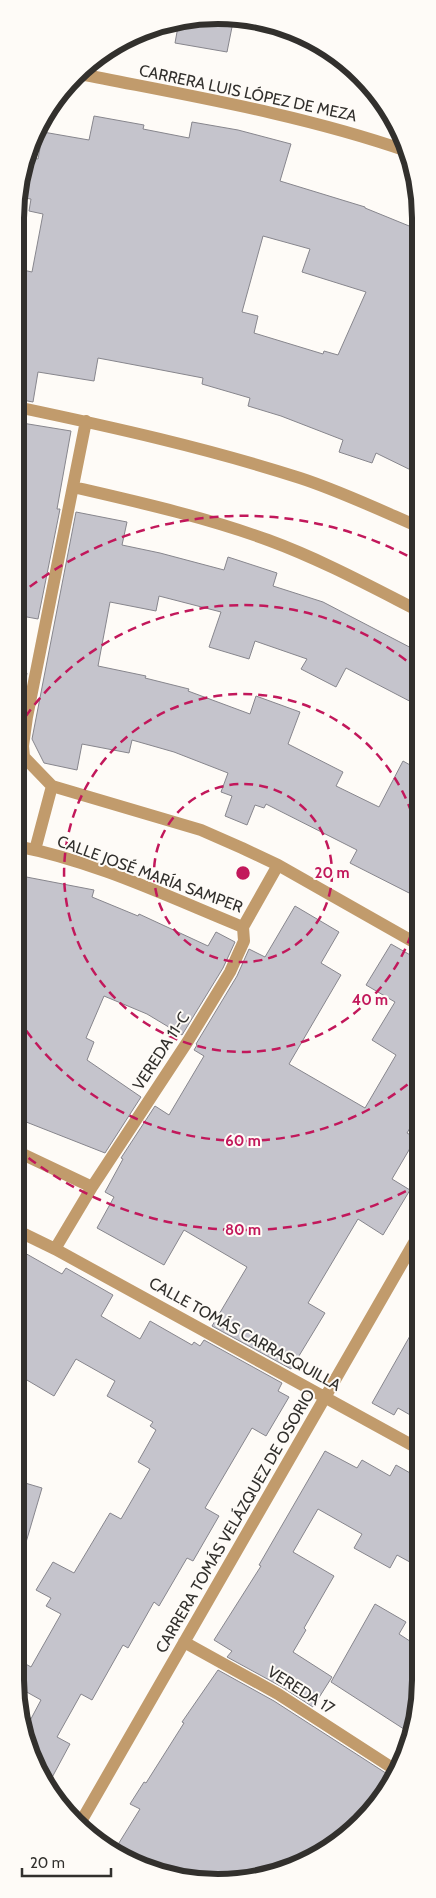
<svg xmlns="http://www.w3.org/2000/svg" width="436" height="1898" font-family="Cabin,sans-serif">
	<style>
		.building { fill: #c5c4cc; stroke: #87868d; fill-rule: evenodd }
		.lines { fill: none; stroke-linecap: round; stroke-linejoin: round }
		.minor { stroke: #c19b6c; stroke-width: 12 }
		.ring { fill: none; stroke: #c2185b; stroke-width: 2.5; stroke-dasharray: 9 6 }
		.labels { text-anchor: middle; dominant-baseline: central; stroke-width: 4; stroke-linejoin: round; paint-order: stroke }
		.street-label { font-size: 16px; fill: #32302d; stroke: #fefbf7 }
		.rim { fill: none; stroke: #32302d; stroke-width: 6 }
		.centre { fill: #c2185b; stroke: #fefbf7; stroke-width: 2.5 }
		.ring-label { font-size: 15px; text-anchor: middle; font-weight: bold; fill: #c2185b; stroke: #fefbf7; stroke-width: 4; stroke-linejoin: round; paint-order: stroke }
	</style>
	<rect width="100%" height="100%" fill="#fefbf7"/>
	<!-- building -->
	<path class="building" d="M234,17l-7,35 -52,-9 4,-22z
		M94,116l50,9 -1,4 46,9 3,-16 46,8 53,14 -11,37 85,26v1l54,22v244l-43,-21 -4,10 -33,-11 4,-12 -62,-24 -33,-10 2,-8 -48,-14 1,-6 -52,-10 -53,-10 -4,23 -56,-9 -5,30 -16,-3v-90l6,-39 9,2 11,-58 -14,-3 2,-12 -14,-2v-6l11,-34 10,2 5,-27 46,8zM263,236l47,13 -8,23 64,20 -28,63 -14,-4 -1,3 -69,-21 4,-17 -16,-4z
		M16,422l55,9 -14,78h3l-22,110 -22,-4z
		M76,512l51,10 -5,23 38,8 64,17 4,-13 49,16 -4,13 50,16 96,50v54l-73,-38 -10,19 -35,-18 6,-10 -52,-18 -6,18 -40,-12 12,-35 -62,-16 -3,15 -46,-9 -12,64 48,10 -1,2 44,11 -1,2 62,23 6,-18 44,16 -12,32 55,28 -7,14 43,21 24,-46 16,9v128l-69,-35 7,-13 -91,-46 -2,4 -9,-3 -8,20 -22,-9 7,-20 -11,-4 7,-19 -54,-21 -42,-12 -3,13 -47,-9 -5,26 -33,-7 -12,-24z
		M16,672l11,1 -7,40 -4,-7z
		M16,875l78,15 -2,7 46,19 1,-2 69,32 8,-14 19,10 -12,26 -41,67 -35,-21 -43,-18 -18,42 8,4 -7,18 54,37 -36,56 -89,-35z
		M295,906l44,26 -18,31 20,12 -52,89 76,44 31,-53 -24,-15 23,-38 -29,-17 25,-41 28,16v153l-12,20 9,5 -24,41 18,11 -27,45 -25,-16 -50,84 17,10 -34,56 -79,-43 35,-59 -63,-37 -20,35 -67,-37 17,-31 -9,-5 18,-33 -2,-1 34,-52 14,9 35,-59 -10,-6 3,-5 -1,-1 41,-68 12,-27 16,8z
		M16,1248l46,26 4,-6 47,27 -12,21 39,23 10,-18 42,24 2,-3 6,4 4,-6 78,43 -4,8 11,6 -23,39 -14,-8 -47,80 14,8 -26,45 -6,-3 -28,48 -5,-4 -26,46 -5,-3 -31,55 -11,-6 -24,43 13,7 -22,41 -18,-28 -5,-27 16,-30 -25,-14 -1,-28 16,9 30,-53 -15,-8 5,-8 -15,-8 17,-28 21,11 36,-60 11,6 29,-50 -12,-7 18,-32 -6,-4 3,-4 -46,-26 8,-15 -39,-22 -22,37 -39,-23z
		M419,1320v100l-21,-12 -4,7 -22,-12z
		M325,1451l32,17 5,-8 28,16 6,-11 23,13v89l-22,-12 -7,13 -36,-20 8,-14 -44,-25 -25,43 41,24 -30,52 2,2 -13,22 39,25 -19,30 -31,-20 -55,-30 5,-6 -18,-11 47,-74 -2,-1z
		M15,1480l27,8 -20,68 -7,-1z
		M375,1604l31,18 -7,12 20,13v60l-9,26 -79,-51z
		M218,1670l56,31 121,78 -53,62 -71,35 -67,7 -76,-21 -14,-11 26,-42 -10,-5 14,-22 2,1 38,-60 -2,-1z"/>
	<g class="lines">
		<!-- minor -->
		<path class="minor" d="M80,74c110,22 220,40 327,77
			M17,407c95,20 190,41 283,71 40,13 80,32 119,49
			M86,421l-59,296 -4,29 1,11 28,29 149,44 41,18 36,17 141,80
			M73,487c65,15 132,30 195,53 52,19 102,46 151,71
			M16,846c79,15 153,51 227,81
			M35,850l17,-64
			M243,927l35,-62
			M16,1151l76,36
			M16,1230l39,19 364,200
			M55,1249l37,-62 96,-146 42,-69 14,-31 -1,-14
			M184,1642l94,52 119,77
			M79,1825l340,-591"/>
	</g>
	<!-- distance rings -->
	<g class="ring">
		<circle cx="243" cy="873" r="89"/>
		<path d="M419 906A179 179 0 1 1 419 840"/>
		<path d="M419 1075A268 268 0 0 1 17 1017M17 729A268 268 0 0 1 419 671"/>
		<path d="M419 1184A357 357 0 0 1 16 1148M18 596A357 357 0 0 1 419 562"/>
	</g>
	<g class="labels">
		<!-- street labels -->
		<g class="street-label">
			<text transform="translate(248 93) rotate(12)">CARRERA LUIS LÓPEZ DE MEZA</text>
			<text transform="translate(150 874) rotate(20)">CALLE JOSÉ MARÍA SAMPER</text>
			<text transform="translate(161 1051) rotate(-57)">VEREDA 11-C</text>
			<text transform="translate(245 1334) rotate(29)">CALLE TOMÁS CARRASQUILLA</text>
			<text transform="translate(235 1521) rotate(-60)">CARRERA TOMÁS VELÁZQUEZ DE OSORIO</text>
			<text transform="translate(301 1690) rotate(32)">VEREDA 17</text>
		</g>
	</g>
	<!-- crop -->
	<path d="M0 0H436V1898H0ZM218 24H218A194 194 0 0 1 412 218V1680A194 194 0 0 1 218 1874H218A194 194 0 0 1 24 1680V218A194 194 0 0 1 218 24Z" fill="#fefbf7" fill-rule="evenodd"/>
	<path class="rim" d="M218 24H218A194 194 0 0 1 412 218V1680A194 194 0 0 1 218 1874H218A194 194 0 0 1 24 1680V218A194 194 0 0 1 218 24Z"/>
	<circle cx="243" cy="873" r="8" class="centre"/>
	<g class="ring-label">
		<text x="332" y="878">20 m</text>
		<text x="370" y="1005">40 m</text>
		<text x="243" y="1146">60 m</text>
		<text x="243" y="1235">80 m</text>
	</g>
	<!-- scale -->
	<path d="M22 1868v8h89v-8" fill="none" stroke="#32302d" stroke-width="2.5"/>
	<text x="30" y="1868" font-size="15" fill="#32302d" stroke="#fefbf7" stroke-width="4" paint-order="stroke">20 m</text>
</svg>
